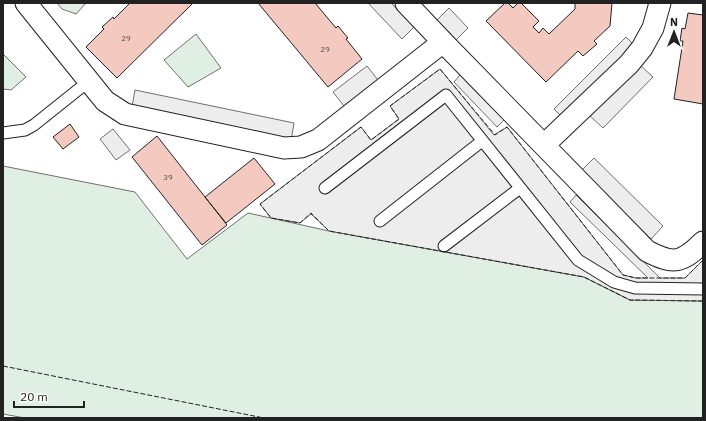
<svg xmlns="http://www.w3.org/2000/svg" width="706" height="421" font-family="'IBM Plex Sans',sans-serif">
	<style>
		.green { fill: #e0efe3; stroke: #6f6f6f }
		.parking { fill: #ededed; stroke: #6f6f6f }
		.building { fill: #f3c9c0; stroke: #222 }
		.lines { fill: none; stroke-linecap: round; stroke-linejoin: round }
		.lane-casing { stroke: #222; stroke-width: 13 }
		.street-casing { stroke: #222; stroke-width: 23 }
		.lane { stroke: #fff; stroke-width: 11 }
		.street { stroke: #fff; stroke-width: 21 }
		.fence { stroke: #222; stroke-width: 1; stroke-dasharray: 5 2; stroke-linecap: butt }
		.labels { text-anchor: middle; dominant-baseline: central; stroke-width: 3; stroke-linejoin: round; paint-order: stroke }
		.number-label { font-size: 8px; fill: #564c4a }
	</style>
	<rect width="100%" height="100%" fill="#fff"/>
	<!-- green -->
	<path class="green" d="M57,3h29l-10,11 -14,-5z
		M196,34l25,34 -33,19 -24,-27z
		M3,54l23,23 -15,13 -8,-1z
		M3,166l132,26 52,67 61,-46 81,18 255,46 46,23 73,1v117h-678l-22,-4z"/>
	<!-- parking -->
	<path class="parking" d="M368,3h23l23,24 -12,12z
		M449,8l19,20 -12,12 -19,-20z
		M626,37l9,9 -60,60 -3,-3 -12,12 -6,-6z
		M640,65l13,12 -50,51 -13,-12z
		M367,66l11,14 -34,26 -11,-14z
		M440,69l54,66 13,-8 116,148 13,3h12l-78,-76 6,-7 84,83h25l18,-18v41l-73,-1 -46,-23 -255,-46 -18,-17 -11,9 -29,-5 -11,-14 101,-77 10,13 28,-21 -9,-13z
		M460,75l44,45 -7,7 -43,-45z
		M135,90l159,33 -3,18 -159,-34z
		M113,129l17,21 -14,10 -16,-21z
		M594,158l69,68 -12,13 -69,-69z"/>
	<!-- building -->
	<path class="building" d="M130,3h63l-76,75 -31,-31 18,-18 -2,-2 11,-10 1,2z
		M258,3h57l21,25 2,-2 10,12 -2,1 16,20 -34,28z
		M505,3h3l5,5 5,-5h3l18,18 -6,6 6,6 4,-5 6,6 26,-25v-6h37l-2,23 -16,15 3,3 -14,12 -5,-5 -32,31 -60,-61z
		M688,13l15,2v89l-29,-5 9,-58h-3l2,-13 3,1z
		M70,124l9,13 -16,12 -10,-12z
		M157,136l70,89 -25,20 -70,-88z
		M254,158l21,26 -49,39 -21,-26z"/>
	<g class="lines">
		<defs>
			<path id="lane" d="M3,133l22,-3 9,-5 55,-44
				M325,188l121,-93 132,165 36,22 21,6 68,1
				M380,221l102,-80
				M444,246l76,-58"/>
			<path id="street" d="M26,3l79,98 20,13 159,34 17,-1 17,-7 125,-98 -37,-39
				M443,42l204,209c27,14 35,12 56,-9
				M544,145l85,-81 13,-16 11,-20 7,-25"/>
		</defs>
		<!-- lane casing -->
		<use href="#lane" class="lane-casing"/>
		<!-- street casing -->
		<use href="#street" class="street-casing"/>
		<!-- lane -->
		<use href="#lane" class="lane"/>
		<!-- street -->
		<use href="#street" class="street"/>
		<!-- fence -->
		<path class="fence" d="M703,260l-18,18h-49l-13,-3 -116,-148 -12,8 -55,-66 -50,37 9,13 -28,21 -10,-13 -101,77 11,14 29,5 11,-10 18,18 255,46 46,23 73,1
			M3,366l261,52"/>
	</g>
	<g class="labels">
		<!-- number labels -->
		<g class="number-label">
			<text x="126" y="38">29</text>
			<text x="325" y="49">29</text>
			<text x="168" y="177">39</text>
		</g>
	</g>
	<!-- border -->
	<rect width="706" height="421" fill="none" stroke="#222222" stroke-width="8"/>
	<!-- north arrow -->
	<g transform="translate(674 32)" stroke="#ffffff" stroke-width="3" paint-order="stroke">
	<path d="M0-3L7 15L0 10L-7 15Z" fill="#222222"/>
	<text y="-6" font-size="11" font-weight="bold" text-anchor="middle" fill="#222222">N</text>
	</g>
	<!-- scale -->
	<path d="M14 401v6h70v-6" fill="none" stroke="#222222" stroke-width="2"/>
	<text x="20" y="401" font-size="12" fill="#222222" stroke="#ffffff" stroke-width="3" paint-order="stroke">20 m</text>
</svg>
